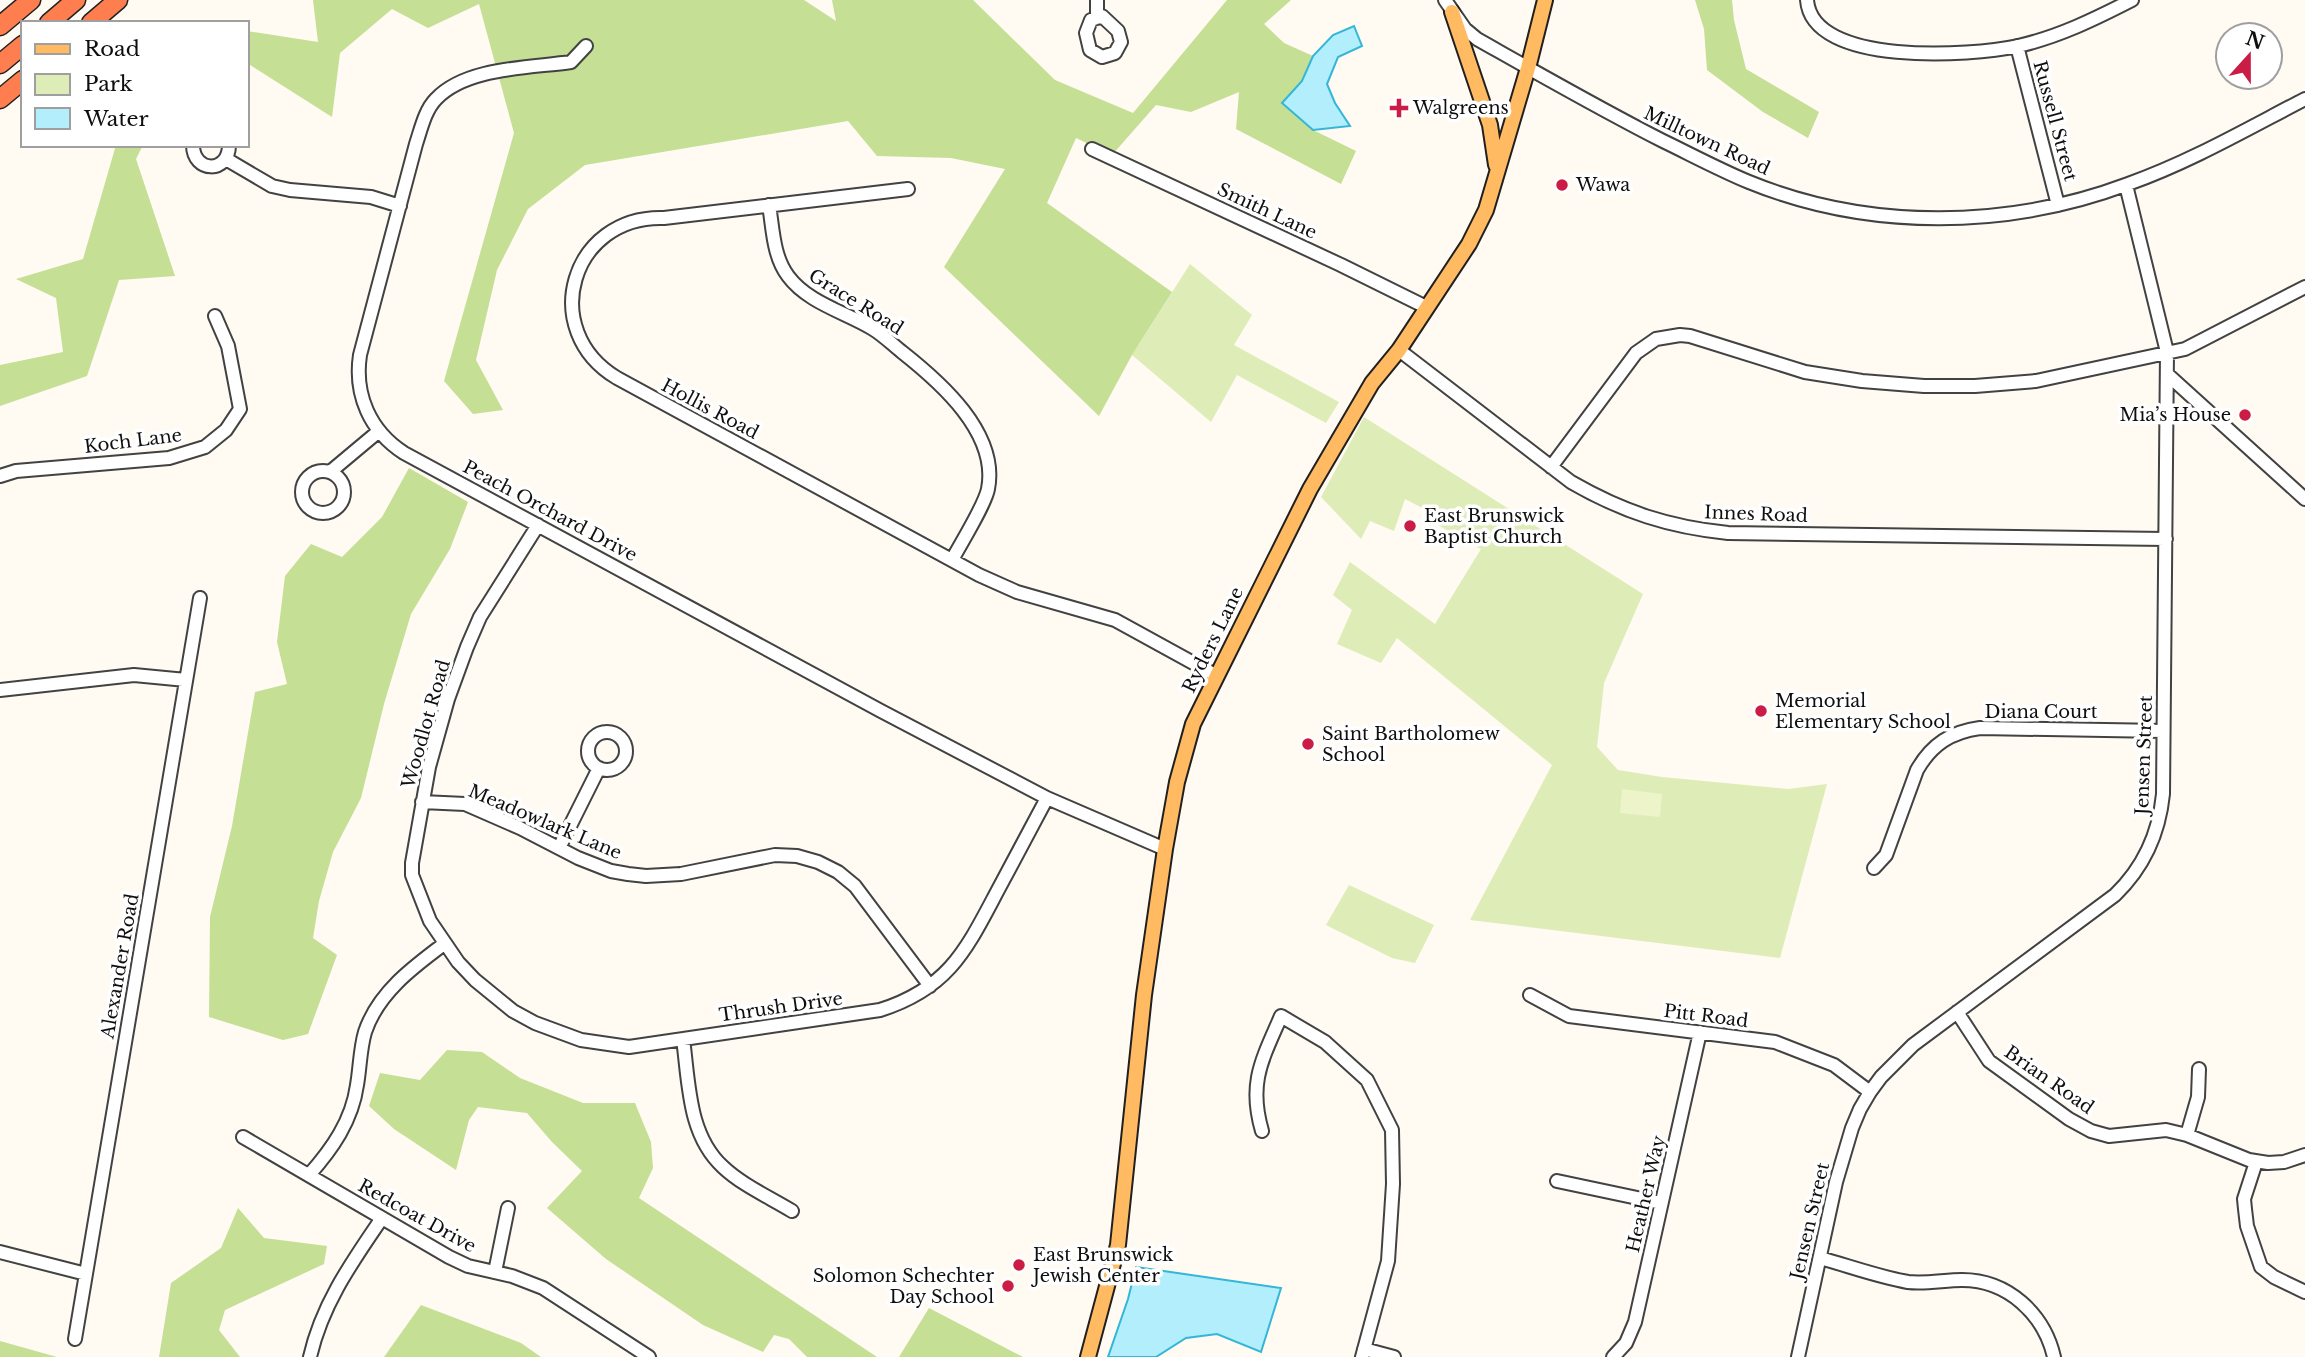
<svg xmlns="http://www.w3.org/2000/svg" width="2305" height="1357" font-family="'Libre Baskerville',serif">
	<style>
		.green { fill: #deedb7 }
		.forest { fill: #c5df95 }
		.pitch { fill: #edf4ca }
		.water { fill: #b2eefb; stroke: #33b6d7; stroke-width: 2 }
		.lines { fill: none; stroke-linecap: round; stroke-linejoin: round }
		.minor-casing { stroke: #424242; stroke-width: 16 }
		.major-casing { stroke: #202020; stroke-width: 18 }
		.highway-casing { stroke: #202020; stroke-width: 21 }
		.minor { stroke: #fff; stroke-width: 12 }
		.major { stroke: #ffba62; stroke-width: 14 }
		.highway { stroke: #fe7e50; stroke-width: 18 }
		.poi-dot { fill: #cb1c46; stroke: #fff; stroke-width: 2.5 }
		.labels { text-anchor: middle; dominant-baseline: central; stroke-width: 7; stroke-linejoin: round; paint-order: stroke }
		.poi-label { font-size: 18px; fill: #0f0f0f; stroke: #fff; text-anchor: start }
		.street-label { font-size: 18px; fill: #0f0f0f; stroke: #fff }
	</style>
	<rect width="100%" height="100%" fill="#fffaf2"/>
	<!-- green -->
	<path class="green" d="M1190,264l62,51 -18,30 105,57 -13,21 -89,-48 -26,47 -79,-67z
		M1364,417l279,177 -39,89 -7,64 21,23 44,7 126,12 39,-5 -47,174 -310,-38 82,-155 -155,-127 -16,25 -44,-19 15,-34 -19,-15 17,-33 85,62 46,-75 -54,-30 3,-7 -25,-13 -11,32 -24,-10 -9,18 -40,-42z
		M1349,885l85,40 -19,38 -23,-5 -66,-33z"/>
	<!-- forest -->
	<path class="forest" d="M313,0h491l32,21 -4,-21h141l82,80 78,33 94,-113h64l-27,24 20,19 29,13 -11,25 -20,22 31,27 43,21 -15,33 -105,-55 3,-37 -48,20 -35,-7 -44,50 -36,-17 -29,65 125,89 -40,63 -33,61 -155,-149 61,-98 -54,-11 -74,-2 -29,-35 -263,44 -57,44 -31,61 -21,90 27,50 -30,4 -29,-33 70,-248 -35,-129 -51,24 -36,-19 -52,44 -8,64 -85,-54v-32l71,11z
		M1695,0h37l2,20 12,49 73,43 -11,26 -45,-26 -56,-42 -3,-41z
		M116,145h27l-7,14 39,117 -56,4 -32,96 -87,30v-41l63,-13 -7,-54 -40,-19 67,-20z
		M409,468l59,34 -18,47 -39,65 -27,90 -23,94 -28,54 -14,49 -6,37 24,17 -29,79 -25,6 -74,-23 1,-100 22,-91 23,-134 32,-8 -10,-42 8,-66 26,-32 31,13 40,-40z
		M447,1050l35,2 38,26 63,25h52l16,39 2,26 -14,30 238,159h-70l-18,-18 -15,-4 -11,17 -60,-27 -97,-66 -59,-51 35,-37 -30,-29 -25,-29 -49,-6 -9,13 -13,50 -62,-41 -25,-23 11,-33 40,7z
		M238,1208l26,30 63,8 -3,18 -99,46 -6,20 21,27h-81l12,-74 50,-35z
		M421,1305l100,38 20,14h-157z
		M929,1308l94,49h-124z
		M0,1341l57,16h-57z"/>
	<!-- pitch -->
	<path class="pitch" d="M1622,789l40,5 -2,23 -40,-4z"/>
	<!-- water -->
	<path class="water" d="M1354,26l8,20 -24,11 -11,27 8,19 15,23 -37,4 -31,-27 20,-22 11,-25 20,-21z
		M1136,1267l145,21 -20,64 -44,-18 -31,4 -30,19h-48l20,-58z"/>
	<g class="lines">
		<defs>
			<path id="minor" d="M1445,0l20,29 12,10c62,35 123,70 186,102 29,14 57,29 86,41 120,49 259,47 379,2 62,-22 119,-55 177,-85
				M1807,0c5,67 165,56 211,46 40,-9 77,-27 114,-46
				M1102,16l16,15 3,11 -6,11 -13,4 -12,-7 -4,-17 5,-13z
				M1097,18v-18
				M586,46l-15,16c-41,6 -105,5 -135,37 -11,11 -15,30 -20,45l-56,211c-6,40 10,76 44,98l477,258 166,87 118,51
				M2017,46l41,159
				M193,145c0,28 36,29 36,0
				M1092,149l249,116 85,42
				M226,159l46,27 18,4 81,7 29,9
				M908,189l-244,29c-93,-3 -127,112 -47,160l362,197 38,17 98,28 102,56
				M769,205c4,24 4,51 19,71 20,27 57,36 85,53 10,6 19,15 29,23 38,30 97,81 86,137 -3,16 -27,54 -36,71
				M1399,350l172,132c52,30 98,45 157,51l438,6
				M2167,374l138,125
				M1551,467l85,-114 20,-14 24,-4 10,1 115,36 57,9 62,5h51l61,-5 149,-32 120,-62
				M302 492a21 21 0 1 1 42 0a21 21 0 1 1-42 0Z
				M330,472l49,-41
				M0,476l16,-5 153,-13 36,-11 21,-17 14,-21 -12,-63 -13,-30
				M538,525l-58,92 -13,30 -19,52 -19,68 -17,96v12l18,46 28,41 17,18 38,31 22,12 46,17 48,7 251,-37c70,-22 87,-62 119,-122 16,-30 32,-60 48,-90
				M0,690l134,-15 52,5
				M588 751a19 19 0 1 1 38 0a19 19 0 1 1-38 0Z
				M422,802l43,2 55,24 58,30 33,13 17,3 18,2 35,-2 94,-19 22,1 21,6 20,10 17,14 75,100
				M559,848l40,-80
				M1874,868l12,-13 31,-85c15,-26 34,-38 63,-42l183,3
				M1530,995l39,21 206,26 59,23 36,27
				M1957,1012l32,49 80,58 22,12 18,5 57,-6 21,5 62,25 19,3 16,-1 21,-7
				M683,1039c6,44 5,96 40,128 19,18 46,30 69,44
				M1262,1131c-14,-48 0,-71 19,-115l44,26 42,38 25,50 1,54 -5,77 -26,96
				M2187,1135l11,-38 1,-28
				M243,1137l206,120 19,9 44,10 31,12 106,69
				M2256,1162l-12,37 1,10 2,17 14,41 13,10 31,15
				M309,1175c23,-26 43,-54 48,-90 3,-17 3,-36 8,-53 13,-39 48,-65 79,-88
				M1557,1181l104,22
				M0,1252l86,22
				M1820,1258c29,8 59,19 88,24 18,2 37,-2 54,-2 46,0 82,34 92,77
				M495,1272l13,-64
				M75,1339l125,-741
				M1364,1349l30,8
				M310,1357c12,-53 42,-95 72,-139
				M1613,1357l13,-14 9,-21 65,-290
				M1798,1357l38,-175 16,-54 8,-19 10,-17 11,-15 32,-32 202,-150c29,-28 44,-61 48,-101l4,-442 -41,-167"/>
			<path id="major" d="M1452,12l38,113 6,40
				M1088,1357l30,-112 26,-250 21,-146 12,-67 16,-58 117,-235 62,-106 27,-33 70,-106 17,-34 42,-142 17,-68"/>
			<path id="highway" d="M49,23l27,-23
				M91,23l27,-23
				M0,26l31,-26
				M0,64l23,-19
				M0,99l23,-19"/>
		</defs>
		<!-- minor casing -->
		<use href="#minor" class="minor-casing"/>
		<!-- major casing -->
		<use href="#major" class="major-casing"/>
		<!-- highway casing -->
		<use href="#highway" class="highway-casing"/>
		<!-- minor -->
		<use href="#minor" class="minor"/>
		<!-- major -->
		<use href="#major" class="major"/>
		<!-- highway -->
		<use href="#highway" class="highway"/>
	</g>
	<!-- markers -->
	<g class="poi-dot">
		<path d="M1395.5 97.5h7v7h7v7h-7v7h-7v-7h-7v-7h7z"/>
		<circle cx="1562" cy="185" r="7"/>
		<circle cx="2245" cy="415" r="7"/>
		<circle cx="1410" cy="526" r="7"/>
		<circle cx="1761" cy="711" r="7"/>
		<circle cx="1308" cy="744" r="7"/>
		<circle cx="1019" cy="1265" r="7"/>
		<circle cx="1008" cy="1286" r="7"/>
	</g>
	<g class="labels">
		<!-- poi labels -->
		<g class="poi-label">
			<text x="1413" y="108">Walgreens</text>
			<text x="1576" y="185">Wawa</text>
			<text x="2231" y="415" text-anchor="end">Mia’s House</text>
			<text x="1424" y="516">East Brunswick<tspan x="1424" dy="21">Baptist Church</tspan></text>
			<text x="1775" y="701">Memorial<tspan x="1775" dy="21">Elementary School</tspan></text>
			<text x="1322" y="734">Saint Bartholomew<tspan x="1322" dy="21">School</tspan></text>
			<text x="1033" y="1255">East Brunswick<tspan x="1033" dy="21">Jewish Center</tspan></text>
			<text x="994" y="1276" text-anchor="end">Solomon Schechter<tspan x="994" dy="21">Day School</tspan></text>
		</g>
		<!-- street labels -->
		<g class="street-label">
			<text transform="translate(2055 121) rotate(75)">Russell Street</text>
			<text transform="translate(1707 141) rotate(25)">Milltown Road</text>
			<text transform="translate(1267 211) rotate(25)">Smith Lane</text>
			<text transform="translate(856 302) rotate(32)">Grace Road</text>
			<text transform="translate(710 409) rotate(28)">Hollis Road</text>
			<text transform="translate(133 441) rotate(-7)">Koch Lane</text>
			<text transform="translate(550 511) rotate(28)">Peach Orchard Drive</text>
			<text transform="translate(1756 514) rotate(2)">Innes Road</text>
			<text transform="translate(1213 640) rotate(-64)">Ryders Lane</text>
			<text x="2041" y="712">Diana Court</text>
			<text transform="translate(426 724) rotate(-74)">Woodlot Road</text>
			<text transform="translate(2144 755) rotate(-88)">Jensen Street</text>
			<text transform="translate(545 822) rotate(23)">Meadowlark Lane</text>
			<text transform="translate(120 966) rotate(-80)">Alexander Road</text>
			<text transform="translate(781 1007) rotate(-8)">Thrush Drive</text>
			<text transform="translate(1706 1016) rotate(7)">Pitt Road</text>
			<text transform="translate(2049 1080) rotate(35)">Brian Road</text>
			<text transform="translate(1646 1194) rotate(-77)">Heather Way</text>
			<text transform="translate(417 1216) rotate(29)">Redcoat Drive</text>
			<text transform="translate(1810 1221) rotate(-77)">Jensen Street</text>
		</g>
	</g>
	<!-- legend -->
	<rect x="21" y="21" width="228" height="126" fill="#ffffff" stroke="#9f9f9f" stroke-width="2"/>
	<rect x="35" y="44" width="35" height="10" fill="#ffba62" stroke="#9f9f9f" stroke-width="2"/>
	<text x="84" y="56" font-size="21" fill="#0f0f0f">Road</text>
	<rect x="35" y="74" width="35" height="21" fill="#deedb7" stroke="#9f9f9f" stroke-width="2"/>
	<text x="84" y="91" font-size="21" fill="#0f0f0f">Park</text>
	<rect x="35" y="108" width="35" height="21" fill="#b2eefb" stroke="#9f9f9f" stroke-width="2"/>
	<text x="84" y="126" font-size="21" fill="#0f0f0f">Water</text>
	<!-- north arrow -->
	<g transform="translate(2249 56) rotate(21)"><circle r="33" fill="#ffffff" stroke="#9f9f9f" stroke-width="2"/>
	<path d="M0-5L12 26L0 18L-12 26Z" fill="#cb1c46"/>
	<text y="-10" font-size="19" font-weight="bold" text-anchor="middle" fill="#0f0f0f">N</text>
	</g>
</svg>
